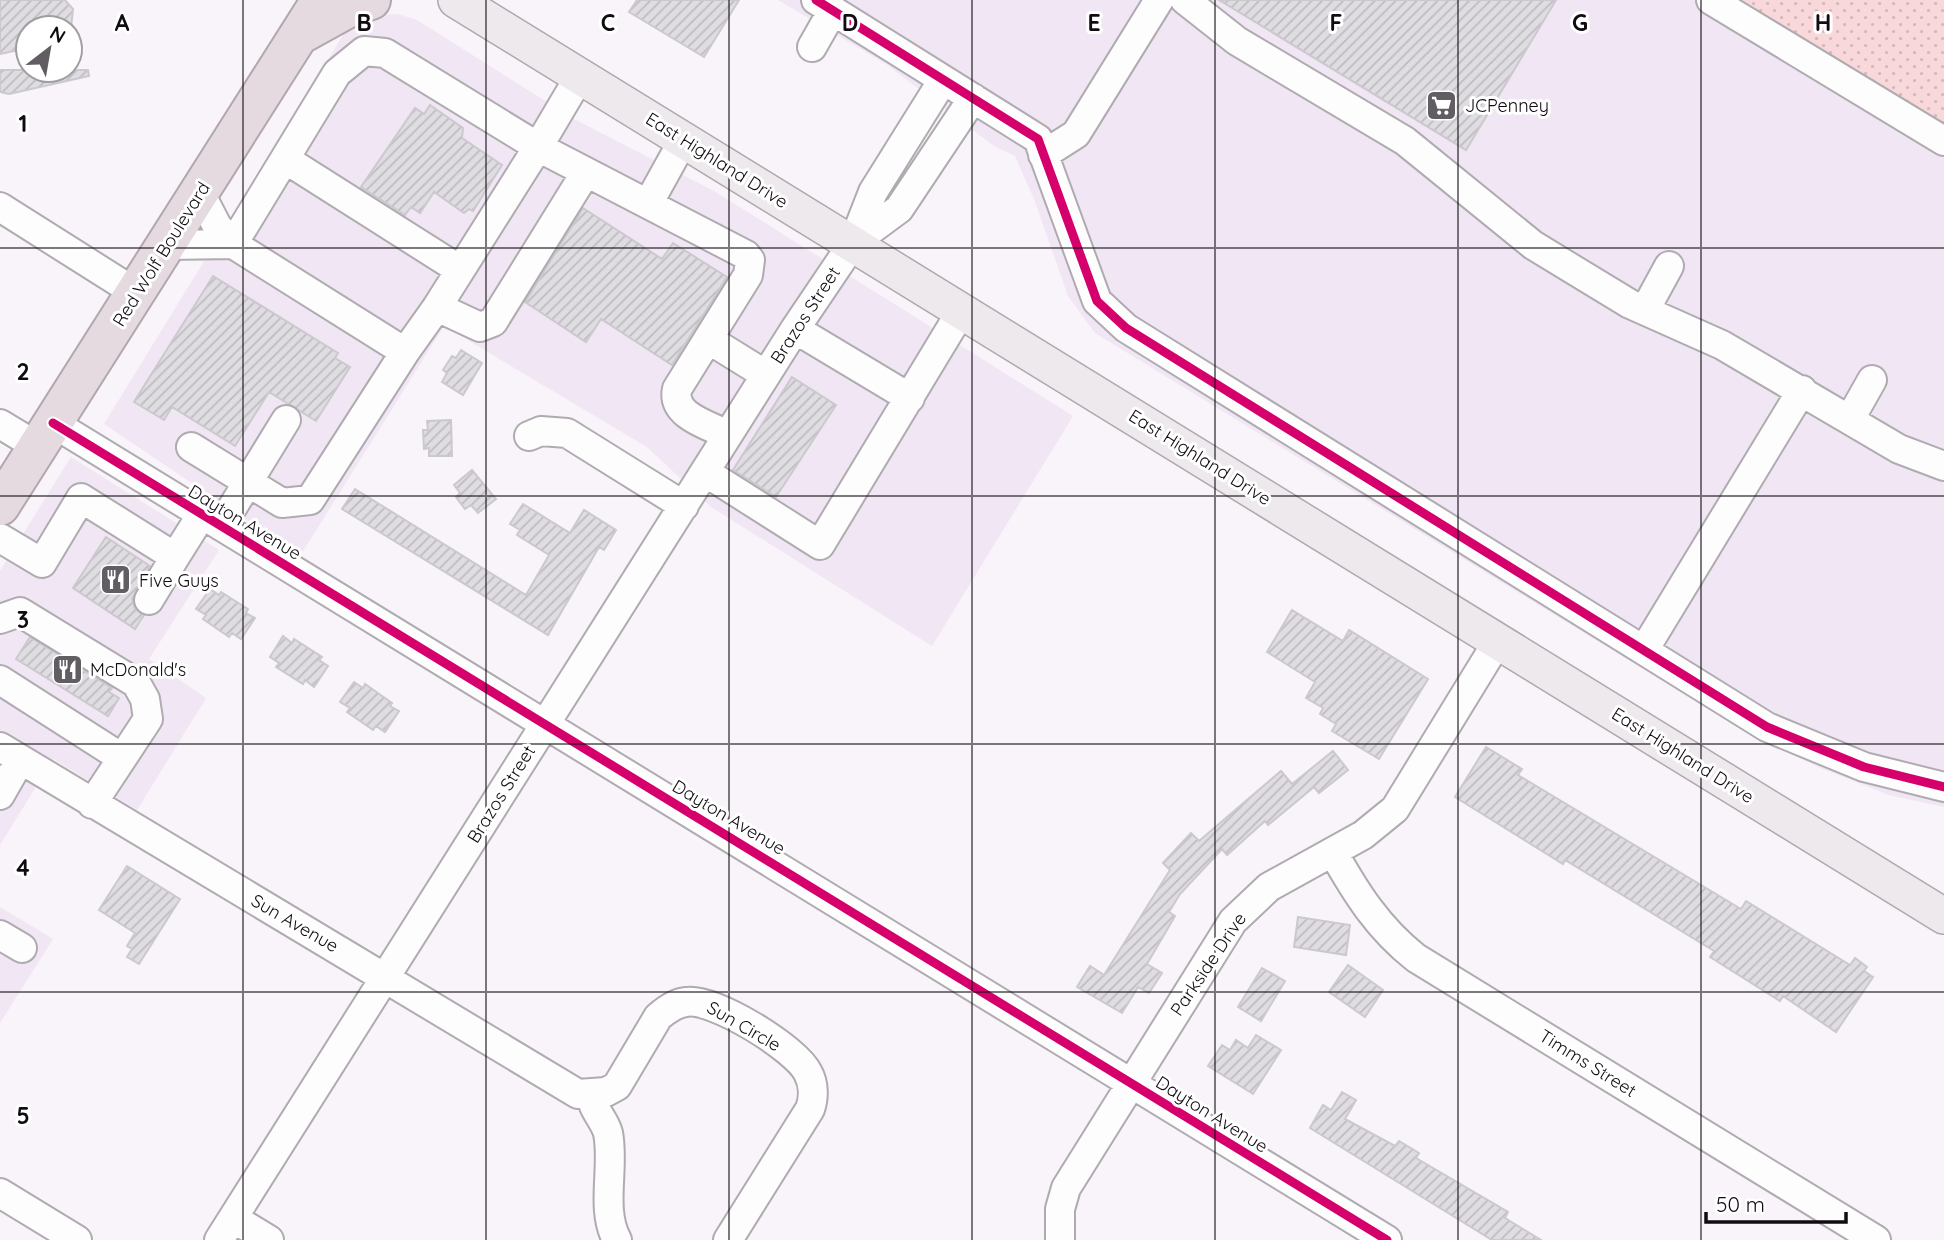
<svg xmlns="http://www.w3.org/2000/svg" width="1944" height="1240" font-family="Quicksand,sans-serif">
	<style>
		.built { fill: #f1e6f3 }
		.grass { fill: url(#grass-dots) }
		.building { fill: url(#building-hatch); stroke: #cbc9ce; stroke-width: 2 }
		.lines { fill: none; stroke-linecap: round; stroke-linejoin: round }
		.minor-casing { stroke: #afabb0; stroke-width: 32 }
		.major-casing { stroke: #b2a7ae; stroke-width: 38 }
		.highway-casing { stroke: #b2a7ae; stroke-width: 42 }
		.minor { stroke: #fefdfe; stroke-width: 28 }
		.major { stroke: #eee9ec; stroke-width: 35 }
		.highway { stroke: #e4dae0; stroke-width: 38 }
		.cycleway-casing { stroke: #fff; stroke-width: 13 }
		.cycleway { stroke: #d6006c; stroke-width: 9 }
		.grid { fill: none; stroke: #100c11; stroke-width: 2; stroke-opacity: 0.55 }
		.labels { text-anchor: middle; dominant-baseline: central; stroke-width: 6; stroke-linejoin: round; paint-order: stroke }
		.poi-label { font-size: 18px; fill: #100c11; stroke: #fff; text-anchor: start }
		.street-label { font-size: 18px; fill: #100c11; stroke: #fff }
		.grid-label { font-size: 23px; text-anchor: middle; font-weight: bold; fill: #100c11; stroke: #fff; stroke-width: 6; stroke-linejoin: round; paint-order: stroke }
	</style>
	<defs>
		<pattern id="grass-dots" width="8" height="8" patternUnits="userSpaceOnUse" patternTransform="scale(1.75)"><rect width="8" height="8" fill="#f8d8da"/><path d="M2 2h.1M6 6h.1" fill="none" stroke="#d4b8ba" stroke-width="1.8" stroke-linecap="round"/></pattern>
		<pattern id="building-hatch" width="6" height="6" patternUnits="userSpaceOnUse" patternTransform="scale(1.75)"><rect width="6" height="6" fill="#dfdce2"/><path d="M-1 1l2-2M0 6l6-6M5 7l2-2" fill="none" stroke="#bebcc1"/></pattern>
	</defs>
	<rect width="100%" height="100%" fill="#f9f3fa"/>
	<!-- built -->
	<path class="built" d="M778,0h1166v807l-55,-12 -71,-28 -69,-33 -654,-401 -27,-37 -34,-97 -19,-43 -21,-10 -108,-82z
		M398,14l19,6 157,99 140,72 359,225 -141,230 -221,-139 -64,-60 -203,-121 -144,230 -196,-132 241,-392 15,-11 17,-6z
		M71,457l148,93 -70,109 57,39 -69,112 -84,-51 -53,86v-274z
		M0,907l53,32 -53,84z"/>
	<!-- grass -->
	<path class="grass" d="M1725,0h219v131z"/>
	<!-- building -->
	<path class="building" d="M0,0h65l8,9 -2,19h-43v20l-28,6z
		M637,0h102l-35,57 -75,-45z
		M1219,0h337l-90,150z
		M0,70h88l1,6 -80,18 -9,-2z
		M430,105l33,23 -1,10 40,27 -29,46 -4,-2 -5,4 -30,-21 -14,21 -9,-6 -6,8 -44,-28 54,-79 9,6z
		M583,208l79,51 11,-16 54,34 -55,88 -71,-46 -15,23 -61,-40z
		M213,276l125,77 -3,5 15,9 -34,54 -47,-29 -34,54 -63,-39 -8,13 -30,-18z
		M461,350l21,13 -19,32 -21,-13 5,-9 -4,-3 9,-14 4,2z
		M792,377l44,28 -60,92 -43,-27z
		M451,420l1,36h-23v-8l-5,1 -1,-19h5l-1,-9z
		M472,470l24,29 -18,14 -7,-8 -6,4 -9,-12 4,-4 -6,-8z
		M355,489l171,106 23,-40 -32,-20 3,-5 -10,-6 13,-20 47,29 14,-23 32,20 -12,20 -5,-3 -51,88 -206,-126z
		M106,537l44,29 -18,33 3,10 9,6 -9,14 -62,-41z
		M210,589l9,6 2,-3 27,17 -2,4 9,5 -14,21 -9,-6 -3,4 -26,-18 3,-4 -10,-6z
		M1292,610l51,31 6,-11 79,49 -49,80 -47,-28 4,-7 -16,-10 3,-6 -17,-10 9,-16 -48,-30z
		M283,636l9,7 2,-4 28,18 -3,3 9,6 -14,21 -9,-7 -2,4 -27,-17 3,-4 -9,-6z
		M30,637l82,51 -3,4 10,6 -11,18 -92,-57z
		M354,682l9,6 2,-4 27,19 -2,3 9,5 -14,21 -9,-6 -3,4 -26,-18 3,-4 -10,-6z
		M1486,747l36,22 -4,6 223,134 5,-8 104,64 5,-7 12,9 -3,4 9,6 -37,55 -53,-36 -3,5 -70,-44 4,-6 -149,-91 -2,4 -108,-67z
		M1333,751l15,19 -29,23 -5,-6 -46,38 -3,-4 -38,34 -5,-6 -42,45 -11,18 6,4 -28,48 15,9 -13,20 -11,-6 -16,26 -45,-26 13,-21 14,9 66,-105 -7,-7 28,-30 8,8 82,-70 11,13z
		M127,866l53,33 -41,65 -12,-7 5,-8 -5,-3 8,-13 -36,-23z
		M1298,917l52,8 -4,30 -52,-8z
		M1348,965l35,25 -18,27 -36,-25z
		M1262,968l23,13 -24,40 -23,-14z
		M1256,1035l25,15 -28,44 -45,-28 14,-21 8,5 6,-10 12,8z
		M1342,1092l14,8 -11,19 50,27 4,-5 20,12 -3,5 92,54 -3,6 36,22h-49l-182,-112 13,-23 8,5z"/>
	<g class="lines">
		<defs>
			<path id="minor" d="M816,0l222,139 59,162 29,27 641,399 97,40 80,20
				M1185,0l52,41 168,100 128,104 97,59 92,41 177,104 45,17
				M1711,0l233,141
				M812,47l21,-37
				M580,76l-42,71 208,108 4,5 -2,15 -71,114c-6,27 32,36 51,46
				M1043,155l33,-21 83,-134
				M285,159l175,111
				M200,193l17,33 16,18 172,108 32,-45 101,-160 -153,-94 -21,-2 -27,22 -104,171
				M648,204l36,-65
				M0,207l136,86
				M853,243l46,-34 74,-111
				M167,245l66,-1
				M437,307l43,20 13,-5 93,-150
				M1645,310l24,-44
				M795,329l115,69
				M708,339l58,36
				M1850,419l22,-39
				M53,423l1334,817
				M0,424l38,23
				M529,436l12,-5 26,2 117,73
				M191,447l91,56 28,-3 95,-148
				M705,472l115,73 142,-235
				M221,526l65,-106
				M0,538l42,25 39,-65 94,59 27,-43
				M149,600l26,-43
				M0,619l20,-7 116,71 9,16 3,20 -56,85
				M1644,650l158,-260
				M0,680l122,78
				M0,747l578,347 14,-1
				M0,795l20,-35
				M1333,852c23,41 45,76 83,106l460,282
				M0,935l22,13
				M0,1193l77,47
				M233,1218l36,22
				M219,1240l576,-911 58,-86 20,-51 70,-112
				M617,1240c-17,-31 -2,-73 -9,-107 -4,-15 -18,-25 -16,-40l14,-1 11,-6 41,-69c8,-7 18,-14 28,-15 27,-5 111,47 122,71 6,11 6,25 2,36l-82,131
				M1060,1240v-31l6,-21 167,-267 36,-34 94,-52 32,-26 103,-168"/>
			<path id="major" d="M456,0l1488,916"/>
			<path id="highway" d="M301,34l47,-26 23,-8
				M0,506l321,-506"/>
		</defs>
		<!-- minor casing -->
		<use href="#minor" class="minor-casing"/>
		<!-- major casing -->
		<use href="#major" class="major-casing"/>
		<!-- highway casing -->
		<use href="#highway" class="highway-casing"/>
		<!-- minor -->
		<use href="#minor" class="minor"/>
		<!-- major -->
		<use href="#major" class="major"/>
		<!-- highway -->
		<use href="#highway" class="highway"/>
		<defs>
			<path id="cycleway" d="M816,0l222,139 59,162 29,27 641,399 97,40 80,20
				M53,423l1334,817"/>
		</defs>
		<!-- cycleway casing -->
		<use href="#cycleway" class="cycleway-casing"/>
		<!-- cycleway -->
		<use href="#cycleway" class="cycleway"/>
	</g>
	<!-- grid -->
	<path class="grid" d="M243,0v1240M486,0v1240M729,0v1240M972,0v1240M1215,0v1240M1458,0v1240M1701,0v1240M0,248h1944M0,496h1944M0,744h1944M0,992h1944"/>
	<!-- icons -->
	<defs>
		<symbol id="supermarket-square" viewBox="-11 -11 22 22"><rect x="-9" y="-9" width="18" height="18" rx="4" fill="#625d63" stroke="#fff"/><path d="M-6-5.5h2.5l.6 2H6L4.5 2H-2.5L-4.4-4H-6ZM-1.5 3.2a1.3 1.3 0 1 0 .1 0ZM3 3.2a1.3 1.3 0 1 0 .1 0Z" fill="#fff"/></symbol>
		<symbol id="restaurant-square" viewBox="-11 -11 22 22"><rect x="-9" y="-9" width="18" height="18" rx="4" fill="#625d63" stroke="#fff"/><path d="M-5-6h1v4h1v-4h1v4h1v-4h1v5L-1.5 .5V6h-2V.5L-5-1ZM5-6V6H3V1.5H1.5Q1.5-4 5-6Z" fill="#fff"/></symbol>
	</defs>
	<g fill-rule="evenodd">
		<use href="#supermarket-square" x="1424" y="88" width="35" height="35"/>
		<use href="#restaurant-square" x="98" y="562" width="35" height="35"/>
		<use href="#restaurant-square" x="50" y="652" width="35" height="35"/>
	</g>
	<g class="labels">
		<!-- poi labels -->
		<g class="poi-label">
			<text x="1465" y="105">JCPenney</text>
			<text x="139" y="580">Five Guys</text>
			<text x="90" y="669">McDonald's</text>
		</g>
		<!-- street labels -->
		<g class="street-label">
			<text transform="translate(717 160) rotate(32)">East Highland Drive</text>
			<text transform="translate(161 254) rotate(-58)">Red Wolf Boulevard</text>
			<text transform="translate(805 315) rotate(-57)">Brazos Street</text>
			<text transform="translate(1200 457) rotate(32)">East Highland Drive</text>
			<text transform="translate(245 522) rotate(31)">Dayton Avenue</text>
			<text transform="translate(1683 755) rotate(32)">East Highland Drive</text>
			<text transform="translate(501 794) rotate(-58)">Brazos Street</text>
			<text transform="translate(729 817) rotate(31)">Dayton Avenue</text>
			<text transform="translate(295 923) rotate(30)">Sun Avenue</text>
			<text transform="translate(1208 964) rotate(-56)">Parkside Drive</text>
			<text transform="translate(744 1026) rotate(30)">Sun Circle</text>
			<text transform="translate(1588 1063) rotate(32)">Timms Street</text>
			<text transform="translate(1212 1114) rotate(32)">Dayton Avenue</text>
		</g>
	</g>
	<g class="grid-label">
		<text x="122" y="31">A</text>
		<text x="364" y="31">B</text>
		<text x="608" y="31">C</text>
		<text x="850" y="31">D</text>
		<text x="1094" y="31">E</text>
		<text x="1336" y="31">F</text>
		<text x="1580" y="31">G</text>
		<text x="1823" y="31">H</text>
		<text x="23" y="132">1</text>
		<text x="23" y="380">2</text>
		<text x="23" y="628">3</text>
		<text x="23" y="876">4</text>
		<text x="23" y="1124">5</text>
	</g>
	<!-- north arrow -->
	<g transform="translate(49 49) rotate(31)"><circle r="33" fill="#ffffff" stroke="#9f9ea0" stroke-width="2"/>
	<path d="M0-5L12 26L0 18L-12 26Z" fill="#625d63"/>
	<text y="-10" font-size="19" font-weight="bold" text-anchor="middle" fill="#100c11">N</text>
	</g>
	<!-- scale -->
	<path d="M1706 1212v10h140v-10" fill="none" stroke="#100c11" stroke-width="3.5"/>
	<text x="1716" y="1212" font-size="21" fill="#100c11" stroke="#ffffff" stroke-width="5" paint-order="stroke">50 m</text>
</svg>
